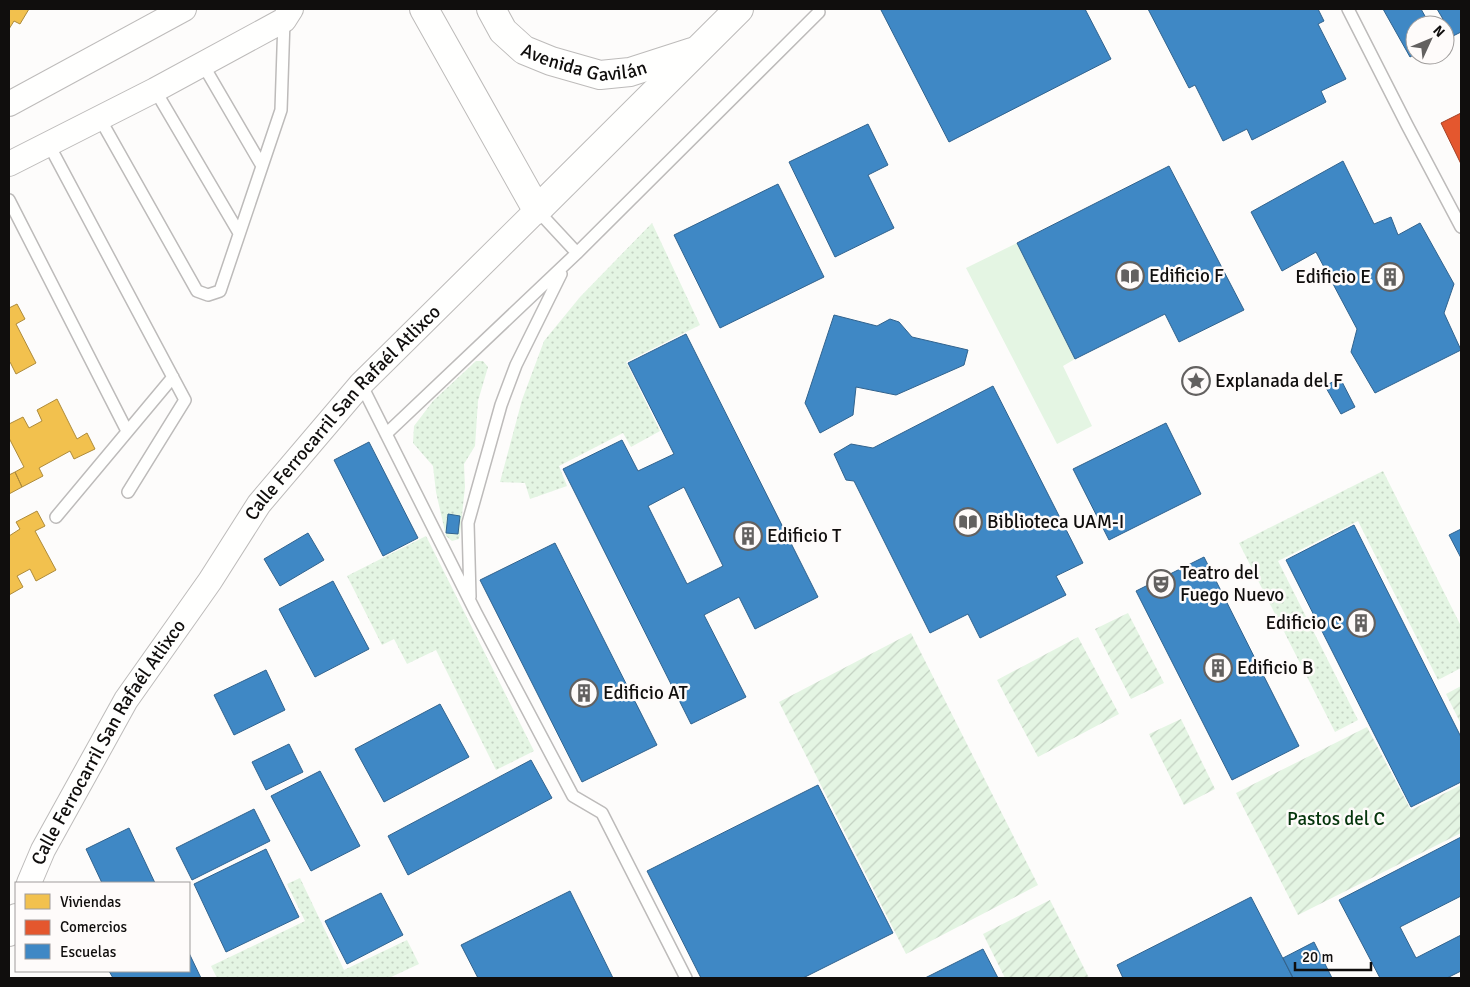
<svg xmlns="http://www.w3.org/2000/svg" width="1470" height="987" font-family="Signika,sans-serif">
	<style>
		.grass { fill: #e4f5e3 }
		.park { fill: url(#park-dots) }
		.garden { fill: url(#garden-furrows) }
		.homes { fill: #f2c14e; stroke: #ae8b3a }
		.shops { fill: #e4572e; stroke: #a44124 }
		.schools { fill: #3f88c5; stroke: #31638e; fill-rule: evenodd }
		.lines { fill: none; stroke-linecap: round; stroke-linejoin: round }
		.lane-casing { stroke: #bdbbba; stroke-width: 14 }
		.street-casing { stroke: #bdbbba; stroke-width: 26 }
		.secondary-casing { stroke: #bdbbba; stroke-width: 30 }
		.lane { stroke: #fffffe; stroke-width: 11 }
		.street { stroke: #fffffe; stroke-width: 24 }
		.secondary { stroke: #fffffe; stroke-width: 28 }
		.labels { text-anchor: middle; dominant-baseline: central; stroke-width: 5; stroke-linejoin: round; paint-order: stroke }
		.street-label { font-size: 19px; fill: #100e0d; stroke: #fefbfa }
		.poi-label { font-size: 19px; fill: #100e0d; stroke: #fefbfa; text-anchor: start }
		.park-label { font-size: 19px; fill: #05350c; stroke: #fefbfa }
	</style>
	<defs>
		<pattern id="park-dots" width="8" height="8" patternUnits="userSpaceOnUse" patternTransform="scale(1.25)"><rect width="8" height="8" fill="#e4f5e3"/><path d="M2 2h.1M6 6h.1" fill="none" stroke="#c3d1c2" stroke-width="1.8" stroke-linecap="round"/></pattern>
		<pattern id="garden-furrows" width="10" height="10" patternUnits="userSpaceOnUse" patternTransform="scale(1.25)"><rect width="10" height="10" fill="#e4f5e3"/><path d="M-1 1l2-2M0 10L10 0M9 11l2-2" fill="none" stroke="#c3d1c2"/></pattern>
	</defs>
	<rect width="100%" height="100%" fill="#fdfcfb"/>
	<!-- grass -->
	<path class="grass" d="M1017,243l58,116 -12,7 29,60 -35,18 -91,-176z"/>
	<!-- park -->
	<path class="park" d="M652,223l48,102 -74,37 34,69 -29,16 -8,-14 -64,33 8,20 -37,13 -5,-16 -25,-1 22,-82 22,-59 36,-44z
		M476,361h7l5,6 -10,34 -3,45 -11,18 1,23 -5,47 -1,5 -7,2 -6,-5 -10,-44 -3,-26 -20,-23 1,-17 19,-25z
		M1383,471l78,155v42l-23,12 -80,-159 -80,40 80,159 -23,12 -96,-189z
		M426,536l108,215 -38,19 -60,-120 -29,14 -13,-25 -12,6 -35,-69z
		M300,878l44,92 63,-30 12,24 -30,14h-172l-6,-12 94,-45 -18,-37z"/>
	<!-- garden -->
	<path class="garden" d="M1128,613l36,70 -33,16 -36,-70z
		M911,633l127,252 -132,69 -127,-252z
		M1078,637l41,77 -81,43 -41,-77z
		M1461,686v38l-15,-30z
		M1181,719l34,70 -31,16 -35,-71z
		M1367,727l44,83 50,-25v48l-163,82 -62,-122z
		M1050,900l39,78h-84l-22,-44z"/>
	<!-- homes -->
	<path class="homes" d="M9,9h20l-9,15 -6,-3 -5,8z
		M17,304l8,15 -9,5 20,39 -20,11 -6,-12 -1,1v-55z
		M57,399l20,40 10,-6 8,16 -21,10 -4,-8 -31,17 4,8 -21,11 -7,-15 9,-5 -15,-29v-14l14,-7 6,11 13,-7 -5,-11z
		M15,472l7,15 -13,7v-19z
		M37,511l8,15 -10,5 21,39 -20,11 -6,-12 -13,7 6,11 -14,8v-59l11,-7 -4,-7z"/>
	<!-- shops -->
	<path class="shops" d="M1461,113v51l-20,-41z"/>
	<!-- schools -->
	<path class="schools" d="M883,9h202l26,50 -162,83 -68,-132z
		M1148,9h170l6,12 -6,3 28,55 -25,12 5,11 -74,38 -5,-11 -24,12 -28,-56 -6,3z
		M1383,9h38l9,16h-15v29l-5,3z
		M1437,9h24v23l-8,4z
		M868,124l20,41 -20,10 26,53 -59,29 -46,-95z
		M1343,161l31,63 17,-7 7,18 22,-12 34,61 -10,29 17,37 -86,43 -24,-41 6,-23 -41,-77 -34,19 -31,-59z
		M1169,166l75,144 -65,32 -14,-28 -90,45 -58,-116z
		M778,184l46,93 -104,51 -46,-93z
		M834,315l43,11 13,-7 9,3 13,15 56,13 -4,15 -68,30 -40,-8 -3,28 -33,18 -15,-30z
		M686,334l132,263 -63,32 -16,-32 -35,18 42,82 -55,27 -128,-255 59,-29 16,31 36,-17 -46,-91zM684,487l39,79 -36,18 -39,-78z
		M1340,378l15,29 -14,7 -16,-28z
		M993,386l90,177 -27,13 10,19 -86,43 -12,-24 -38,19 -76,-152 -8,-1 -12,-26 17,-10 22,4z
		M1166,423l35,71 -92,46 -36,-71z
		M369,442l49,96 -35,18 -49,-96z
		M448,514l12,2 -2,18 -12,-1z
		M1354,525l107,212v45l-50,25 -125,-247z
		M1461,529v29l-12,-23z
		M308,533l16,27 -44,26 -16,-27z
		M555,543l102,202 -75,37 -102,-202z
		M1204,557l95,189 -67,34 -96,-189z
		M333,581l36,68 -54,28 -36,-68z
		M266,670l19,40 -51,25 -20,-40z
		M440,704l29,53 -85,45 -29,-53z
		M289,744l14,28 -37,18 -14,-28z
		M531,760l21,38 -144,77 -20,-39z
		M320,771l40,75 -49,25 -40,-75z
		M818,785l75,148 -90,45h-102l-54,-107z
		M254,809l16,32 -78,39 -16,-32z
		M129,828l26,55h-53l-16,-34z
		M1461,837v59l-61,31 16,31 45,-23v36l-14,7h-67l-41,-78z
		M266,849l33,68 -73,35 -32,-68z
		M570,891l43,87h-135l-17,-33z
		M381,893l22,42 -56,29 -22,-43z
		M1251,897l42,81h-170l-6,-13z
		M1314,942l18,36h-39l-10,-20z
		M983,949l15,29h-73z
		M189,953l12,25h-88l-4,-7h80z"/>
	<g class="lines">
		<defs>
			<path id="lane" d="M1348,9l59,116 54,102
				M202,63l60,103
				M155,90l84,143
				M99,117l98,174 11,4 12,-4 61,-181 3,-90
				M48,143l137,257 -57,92
				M9,200l118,231
				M537,210l40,43
				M361,384l115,229 97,183 29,17 84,165
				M386,434l191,-181 242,-241
				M56,517l117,-140
				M470,597l-2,-74 33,-118 15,-40 45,-91"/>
			<g id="street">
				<path d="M9,104l175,-95"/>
				<path d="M9,164l146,-74 129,-70 7,-11"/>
				<path id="s1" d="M29,883l14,-33 83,-150 84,-119 49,-77 102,-120 176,-174"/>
				<path d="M9,934l7,-18"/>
			</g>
			<g id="secondary">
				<path d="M424,9l113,201 202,-201"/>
				<path id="s2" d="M491,9l12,22 21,19 27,11 49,14 30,-3 62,-20"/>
			</g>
		</defs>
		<!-- lane casing -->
		<use href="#lane" class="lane-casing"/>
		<!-- street casing -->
		<use href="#street" class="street-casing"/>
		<!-- secondary casing -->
		<use href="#secondary" class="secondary-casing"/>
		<!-- lane -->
		<use href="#lane" class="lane"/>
		<!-- street -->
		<use href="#street" class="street"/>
		<!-- secondary -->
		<use href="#secondary" class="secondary"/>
	</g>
	<!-- icons -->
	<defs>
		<symbol id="library-ring" viewBox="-11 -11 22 22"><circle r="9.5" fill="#fefbfa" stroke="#636160" stroke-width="1.5"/><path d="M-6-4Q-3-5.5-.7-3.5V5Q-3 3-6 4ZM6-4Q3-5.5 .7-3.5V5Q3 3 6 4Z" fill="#636160"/></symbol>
		<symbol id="building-ring" viewBox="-11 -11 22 22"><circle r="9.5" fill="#fefbfa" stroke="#636160" stroke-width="1.5"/><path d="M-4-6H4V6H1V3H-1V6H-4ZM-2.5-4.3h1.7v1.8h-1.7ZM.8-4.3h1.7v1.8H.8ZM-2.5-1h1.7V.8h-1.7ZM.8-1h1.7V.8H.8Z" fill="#636160"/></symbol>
		<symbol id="sight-ring" viewBox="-11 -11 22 22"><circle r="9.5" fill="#fefbfa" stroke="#636160" stroke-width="1.5"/><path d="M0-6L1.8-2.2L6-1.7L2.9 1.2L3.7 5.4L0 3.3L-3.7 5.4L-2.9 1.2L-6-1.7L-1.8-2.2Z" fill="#636160"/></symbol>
		<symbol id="theatre-ring" viewBox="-11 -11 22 22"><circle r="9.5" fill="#fefbfa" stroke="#636160" stroke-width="1.5"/><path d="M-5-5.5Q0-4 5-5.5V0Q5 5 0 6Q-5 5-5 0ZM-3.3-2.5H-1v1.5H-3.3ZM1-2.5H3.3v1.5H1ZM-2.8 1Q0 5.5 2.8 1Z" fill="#636160"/></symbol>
	</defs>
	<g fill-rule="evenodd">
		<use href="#library-ring" x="1114" y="260" width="32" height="32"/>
		<use href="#building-ring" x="1374" y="261" width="32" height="32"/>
		<use href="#sight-ring" x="1180" y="365" width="32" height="32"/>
		<use href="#library-ring" x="952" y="506" width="32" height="32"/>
		<use href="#building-ring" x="732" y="520" width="32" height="32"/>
		<use href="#theatre-ring" x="1145" y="568" width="32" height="32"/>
		<use href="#building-ring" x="1345" y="607" width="32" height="32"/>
		<use href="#building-ring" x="1202" y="652" width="32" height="32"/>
		<use href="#building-ring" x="568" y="677" width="32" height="32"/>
	</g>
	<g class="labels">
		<!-- street labels -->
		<g class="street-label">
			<text stroke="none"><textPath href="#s2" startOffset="116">Avenida Gavilán</textPath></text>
			<text stroke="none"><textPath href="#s1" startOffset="568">Calle Ferrocarril San Rafaél Atlixco</textPath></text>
			<text stroke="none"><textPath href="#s1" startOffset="162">Calle Ferrocarril San Rafaél Atlixco</textPath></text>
		</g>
		<!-- poi labels -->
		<g class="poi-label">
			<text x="1149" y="276">Edificio F</text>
			<text x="1371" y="277" text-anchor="end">Edificio E</text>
			<text x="1215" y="381">Explanada del F</text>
			<text x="987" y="522">Biblioteca UAM-I</text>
			<text x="767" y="536">Edificio T</text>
			<text x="1180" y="573">Teatro del<tspan x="1180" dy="22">Fuego Nuevo</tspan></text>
			<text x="1342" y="623" text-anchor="end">Edificio C</text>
			<text x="1237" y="668">Edificio B</text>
			<text x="603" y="693">Edificio AT</text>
		</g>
		<!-- park labels -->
		<g class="park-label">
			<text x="1336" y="819">Pastos del C</text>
		</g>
	</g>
	<!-- border -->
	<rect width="1470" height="987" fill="none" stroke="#100e0d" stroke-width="20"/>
	<!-- legend -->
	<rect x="15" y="882" width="175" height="90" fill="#fefbfa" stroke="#9f9c9b"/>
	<rect x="25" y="894" width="25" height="15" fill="#f2c14e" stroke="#9f9c9b"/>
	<text x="60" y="907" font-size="15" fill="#100e0d">Viviendas</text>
	<rect x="25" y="920" width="25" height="15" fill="#e4572e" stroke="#9f9c9b"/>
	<text x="60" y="932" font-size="15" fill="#100e0d">Comercios</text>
	<rect x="25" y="944" width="25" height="15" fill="#3f88c5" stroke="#9f9c9b"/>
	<text x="60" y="957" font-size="15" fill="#100e0d">Escuelas</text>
	<!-- north arrow -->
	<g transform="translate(1430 40) rotate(46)"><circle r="24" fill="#fefbfa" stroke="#9f9c9b"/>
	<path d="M0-4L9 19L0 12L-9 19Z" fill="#636160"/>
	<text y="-8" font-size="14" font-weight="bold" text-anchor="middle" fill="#100e0d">N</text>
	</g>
	<!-- scale -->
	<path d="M1295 962v8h76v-8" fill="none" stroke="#100e0d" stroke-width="2.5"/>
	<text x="1302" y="962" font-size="15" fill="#100e0d" stroke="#fefbfa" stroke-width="4" paint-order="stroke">20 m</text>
</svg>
